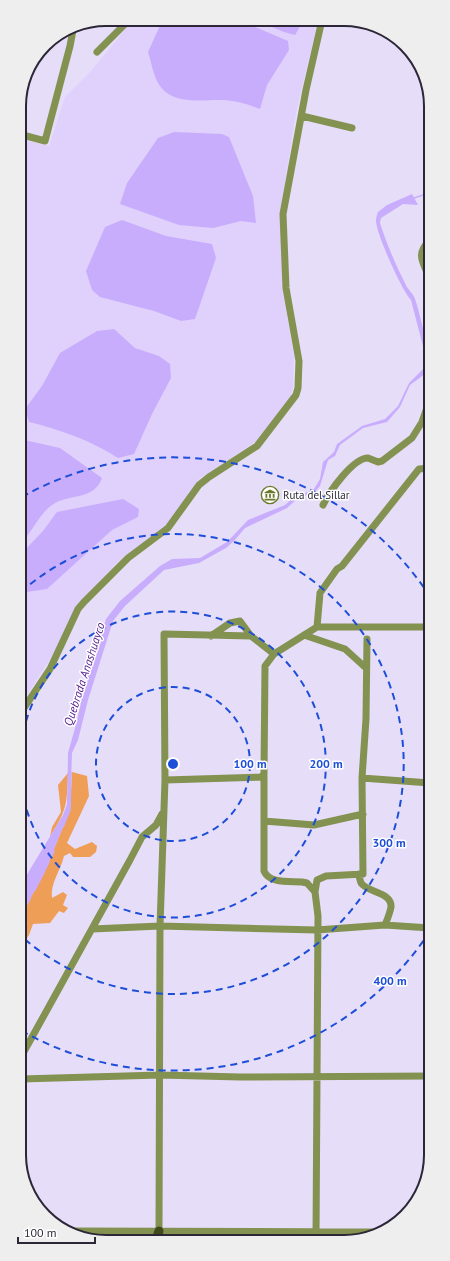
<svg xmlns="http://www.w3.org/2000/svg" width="450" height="1261" font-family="'PT Sans',sans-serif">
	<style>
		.built { fill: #dfd1fb }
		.green { fill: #ef9e57 }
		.water { fill: #c9adfd }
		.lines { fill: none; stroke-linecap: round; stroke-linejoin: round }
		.stream { stroke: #c9adfd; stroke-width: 1.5 }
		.minor { stroke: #839251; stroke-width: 7 }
		.major { stroke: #3f491b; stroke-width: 9 }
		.ring { fill: none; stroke: #1d4ed8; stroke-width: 2; stroke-dasharray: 7 5 }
		.labels { text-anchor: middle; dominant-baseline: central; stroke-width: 3; stroke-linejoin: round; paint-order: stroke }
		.poi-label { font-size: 11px; fill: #2c2637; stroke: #fff; text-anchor: start }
		.water-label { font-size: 12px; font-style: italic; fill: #51188c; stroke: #fff }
		.rim { fill: none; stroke: #2c2637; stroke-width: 2 }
		.centre { fill: #1d4ed8; stroke: #fff; stroke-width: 2 }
		.ring-label { font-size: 12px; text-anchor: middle; font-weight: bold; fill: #1d4ed8; stroke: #fff; stroke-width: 3; stroke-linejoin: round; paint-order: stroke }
	</style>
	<rect width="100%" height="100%" fill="#e6ddf8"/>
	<!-- built -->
	<path class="built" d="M134,19l184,1 -22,93 -16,101 7,103 7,38 -1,33 -4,13 -29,38 -61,40 -30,44 -46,34 -38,39 -31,57 -34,53 -1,-567 30,7 16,-49 25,-25z"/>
	<!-- green -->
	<path class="green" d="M72,772l15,4 2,20 -22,47 8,6 17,-7 5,4 -1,6 -6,5h-17l-3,-4 -6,3c-3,14 -14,27 -12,42l11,-6 4,3 -4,10 5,3 -4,5 -5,-2 -9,12 -17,1 -4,11 -9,13v-31l24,-44 26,-63z
		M68,773c-1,32 -1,36 -18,64l2,-10 9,-15 -3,-27z"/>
	<!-- water -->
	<path class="water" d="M163,19l76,1 49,21 1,9 -22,35 -7,24c-12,-5 -23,-8 -36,-9 -22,-1 -54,7 -67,-19 -4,-8 -6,-20 -9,-29z
		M255,20h49l-9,15 -11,-3z
		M174,132l48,2 7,3 24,59 3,27 -15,-2 -28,7 -34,-3 -59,-21 7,-21 31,-45z
		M412,194l6,11 -15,-1 -22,14 -1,5c7,22 15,40 25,60 2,6 8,10 10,16 4,11 17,62 14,72l-19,14 -10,22 -13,15 -24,6 -23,17 -5,11 -7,4 -8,26 -5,6 -18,7 -10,9 -42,20 -11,13 -8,7 -27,15 -35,7 -39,36 -12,15 -25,79 -10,40 -6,13 -2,57 -26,64 -24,43v-31l43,-71 4,-11 1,-51 9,-32 7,-33 7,-19 15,-50 14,-18 40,-35 12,-7 28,-1 27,-16 21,-22 37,-15 10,-9 13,-4 6,-3 6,-10 3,-17 11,-10 3,-8 25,-18 23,-7 13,-13 11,-23 15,-15 2,-6 -1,-8 -14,-54c-9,-9 -35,-67 -35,-79 0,-3 1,-7 2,-9l9,-7z
		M122,220l44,16 46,8 4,14 -21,61 -14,2 -27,-10 -54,-14 -8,-7 -6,-19 19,-44z
		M114,329l21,19 24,8 11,8 1,14 -19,36 -18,40 -16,4c-28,-18 -57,-28 -89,-36l-4,-13 17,-23 18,-33 37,-22z
		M20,439l40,9 42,30c-8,23 -33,15 -50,27 -13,9 -20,28 -32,39z
		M123,499l16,10 -1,8 -26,13 -65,59 -27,4v-38l23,-24 14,-19z"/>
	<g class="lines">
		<!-- stream -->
		<path class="stream" d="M414,198l12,-4 3,-11
			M63,827l7,-17 1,-38
			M51,858l3,-7
			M35,890l14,-28
			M20,917l10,-18"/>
		<!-- minor -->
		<path class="minor" d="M329,20l26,1
			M97,52l29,-29 1,-4
			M302,116l50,12
			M19,134l26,7 25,-95 4,-21
			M430,240c-15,14 -7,22 0,39
			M323,505c6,-13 30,-47 45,-47l10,4 4,-1 30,-23 10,-16 8,-23
			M317,627l3,-34 17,-24 5,-3 77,-97 11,-1
			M304,635l41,14 21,19
			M211,636l19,-13 10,-2 11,15
			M20,714l30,-45 28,-60 6,-7 44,-44 40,-30 31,-43 10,-8 48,-31 39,-51 2,-7 1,-27 -13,-73 -3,-74 23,-124 16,-70
			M264,774v97c5,13 26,10 38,11l5,1 8,9
			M362,778l68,5
			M165,780l96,-3 3,-3 1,-108 9,-12 43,-27h113
			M264,821l50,4 49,-11
			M359,874c0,3 1,6 2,9 7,10 31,9 30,24 -1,6 -4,13 -6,18
			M92,929l68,-3 157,4 68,-5 45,3
			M21,1057l109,-197 12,-23 14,-12 6,-11
			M21,1079l139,-4 80,2 191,-1
			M72,1231l303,1
			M159,1231l1,-305 5,-146 -1,-146 87,2 23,18
			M215,1240v-8
			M316,1240l2,-324 -3,-24 2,-12 9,-4 37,-2 -1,-96 4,-59 1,-80"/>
		<!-- major -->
		<path class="major" d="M156,1240l3,-9"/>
	</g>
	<!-- distance rings -->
	<g class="ring">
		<circle cx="173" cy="764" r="77"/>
		<path d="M20 757A153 153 0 1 1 20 772"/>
		<path d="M21 592A230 230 0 1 1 21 936"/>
		<path d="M430 931A307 307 0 0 1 22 1031M22 497A307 307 0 0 1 429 595"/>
	</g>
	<!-- icons -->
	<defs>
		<symbol id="museum-ring" viewBox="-11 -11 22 22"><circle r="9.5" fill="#fff" stroke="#697927" stroke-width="1.5"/><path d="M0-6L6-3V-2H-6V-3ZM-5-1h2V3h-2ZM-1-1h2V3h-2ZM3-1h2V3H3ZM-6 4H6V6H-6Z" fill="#697927"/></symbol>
	</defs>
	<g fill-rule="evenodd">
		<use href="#museum-ring" x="260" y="485" width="20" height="20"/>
	</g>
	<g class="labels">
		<!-- poi labels -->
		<g class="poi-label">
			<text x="283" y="495">Ruta del Sillar</text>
		</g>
		<!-- water labels -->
		<g class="water-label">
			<text transform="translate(84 674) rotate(-72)">Quebrada Anashuayco</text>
		</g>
	</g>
	<!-- crop -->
	<path d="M0 0H450V1261H0ZM106 26H344A80 80 0 0 1 424 106V1155A80 80 0 0 1 344 1235H106A80 80 0 0 1 26 1155V106A80 80 0 0 1 106 26Z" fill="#eeeeef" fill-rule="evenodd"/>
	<path class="rim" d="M106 26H344A80 80 0 0 1 424 106V1155A80 80 0 0 1 344 1235H106A80 80 0 0 1 26 1155V106A80 80 0 0 1 106 26Z"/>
	<circle cx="173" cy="764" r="6" class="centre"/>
	<g class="ring-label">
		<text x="250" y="768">100 m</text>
		<text x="326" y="768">200 m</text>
		<text x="389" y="847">300 m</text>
		<text x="390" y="985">400 m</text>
	</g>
	<!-- scale -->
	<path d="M18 1237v6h77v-6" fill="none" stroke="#2c2637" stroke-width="2"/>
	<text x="24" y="1237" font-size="12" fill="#2c2637" stroke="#ffffff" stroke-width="3" paint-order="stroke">100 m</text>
</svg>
